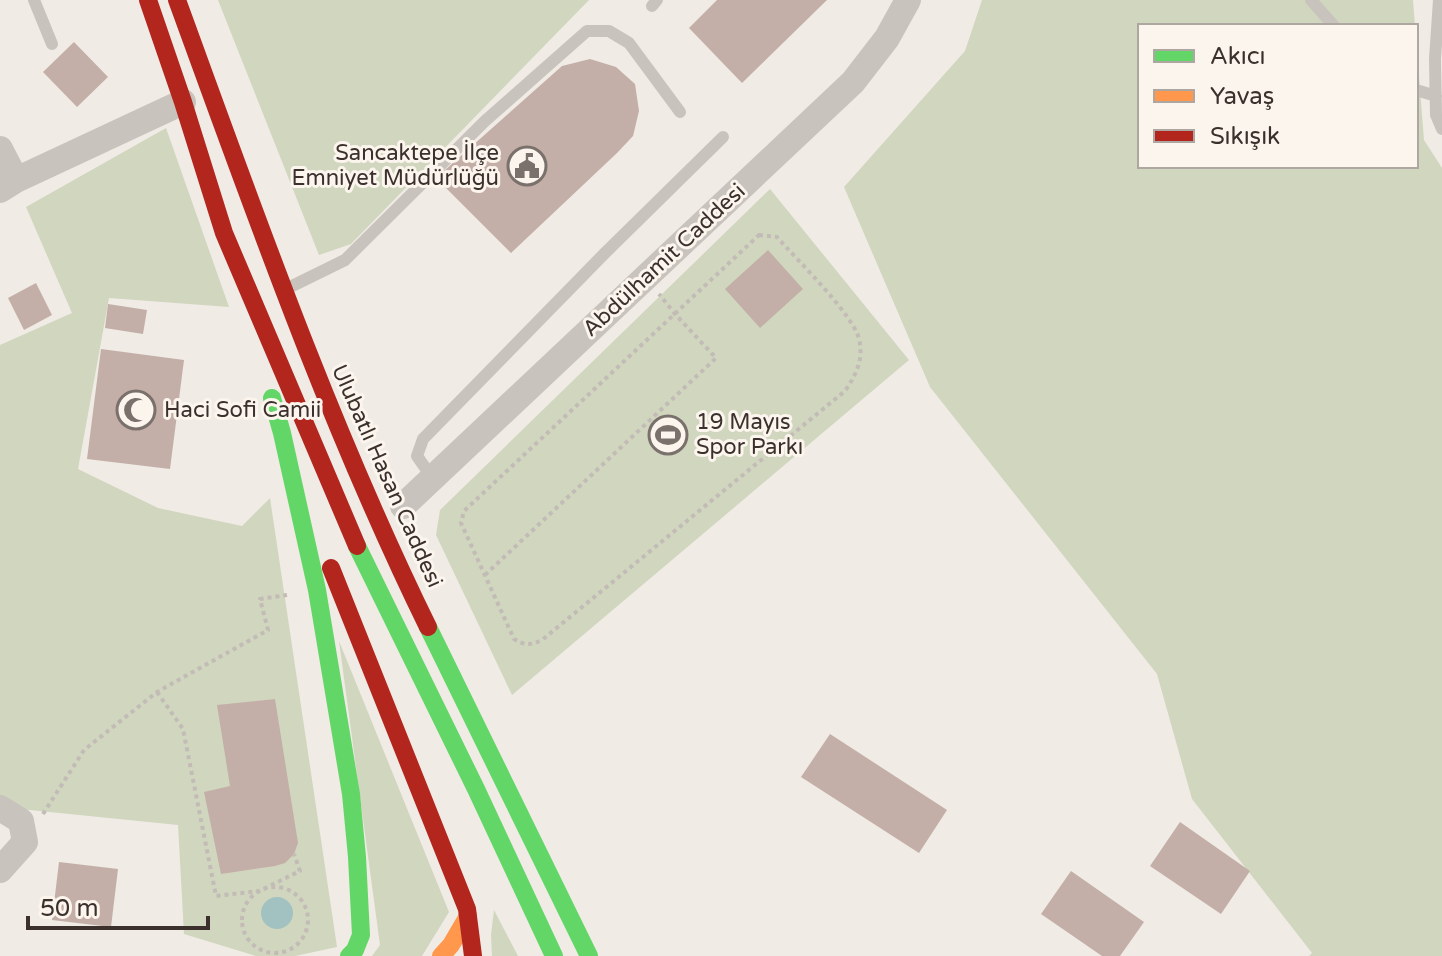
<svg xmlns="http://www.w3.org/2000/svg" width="1442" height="956" font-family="'Varela Round',sans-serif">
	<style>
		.green { fill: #d1d6bf }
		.water { fill: #a1c2c1 }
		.building { fill: #c3afa7 }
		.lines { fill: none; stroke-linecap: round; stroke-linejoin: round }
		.path { stroke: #c2bbb6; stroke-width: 4; stroke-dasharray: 4 4; stroke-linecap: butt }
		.lane { stroke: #c9c3be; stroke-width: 12 }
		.street { stroke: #c9c3be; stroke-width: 26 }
		.fast { stroke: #63d668; stroke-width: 18 }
		.slow { stroke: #ff974d; stroke-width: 18 }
		.jam { stroke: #b3261e; stroke-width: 18 }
		.labels { text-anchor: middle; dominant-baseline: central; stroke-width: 6; stroke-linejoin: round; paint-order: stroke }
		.poi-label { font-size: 22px; fill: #3b302b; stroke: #fbf5ee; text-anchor: start }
		.street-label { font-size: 22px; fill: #3b302b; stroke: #fbf5ee }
	</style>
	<rect width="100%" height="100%" fill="#f0ebe5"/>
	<!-- green -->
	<path class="green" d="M218,0h371l-238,244 -32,11z
		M982,0h431l2,26h-275v140h276v-127l8,101 18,28v788h-133l3,-3 -120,-154 -35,-125 -227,-287 -86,-200 121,-136z
		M166,128l63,179 -120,-9 -31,171 80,39 84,18 28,-28 67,449 -42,9h-39l-72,-22 -6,-109 -178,-18v-462l72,-32 -46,-106z
		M770,189l139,171 -397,335 -76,-160 4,-25z
		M339,641l110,271 -27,44h-50l8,-11z
		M494,910l24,46h-26l-1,-21z"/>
	<!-- water -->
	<path class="water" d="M261 913a16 16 0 1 1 32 0a16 16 0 1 1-32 0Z"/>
	<!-- building -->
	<path class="building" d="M717,0h110l-85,83 -53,-55z
		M74,42l34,35 -31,30 -34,-35z
		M590,59l26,8 19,17 4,27 -6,25 -16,17 -106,100 -75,-75 126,-112z
		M768,250l35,39 -43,39 -35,-39z
		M36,283l16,32 -28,15 -16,-32z
		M108,304l39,6 -4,24 -38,-6z
		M101,349l83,11 -14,109 -83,-10z
		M275,699l23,144 -4,11 -9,9 -10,3 -54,8 -17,-82 26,-6 -13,-81z
		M830,734l117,76 -28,43 -118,-76z
		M1180,822l70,49 -29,43 -71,-48z
		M59,862l59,7 -7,58 -59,-7z
		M1071,871l73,51 -24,34h-18l-61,-42z"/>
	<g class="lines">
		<!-- path -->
		<path class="path" d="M759,235l18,2c19,22 76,77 82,102 5,20 -3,36 -14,52l-303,249c-12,6 -18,5 -28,-1l-53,-116 3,-12z
			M485,575l231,-217 -41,-44 -16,-20
			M157,692l26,37 33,167 43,-5 41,-20 -6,-17
			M43,814l41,-64 73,-58 111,-62 -8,-31 27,-4
			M242 920a33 33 0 1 1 66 0a33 33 0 1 1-66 0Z"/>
		<!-- lane -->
		<path class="lane" d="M34,0l18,44
			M1311,0l23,26
			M1439,0l-4,59 1,56 6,14
			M652,6l5,-6
			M1416,90l20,6
			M286,289l59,-29 140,-139 102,-90h22l20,12 51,69
			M433,479l-16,-23 6,-17 180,-184 120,-118"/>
		<!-- street -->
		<path class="street" d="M0,149l16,31
			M0,190l16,-10 167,-78
			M403,506l450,-424 34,-44 21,-38
			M0,808l21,13 4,21 -25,28"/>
		<!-- fast -->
		<path class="fast" d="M272,398l10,35 35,157 34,204 6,63 4,78 -6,15 -6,6
			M357,546l119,243 78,167
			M428,627l161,329"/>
		<!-- slow -->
		<path class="slow" d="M441,956l10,-11 17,-29"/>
		<!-- jam -->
		<path class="jam" d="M148,0l35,102 41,131 133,313
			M177,0c77,211 152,425 251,627
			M331,568l136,341 6,47"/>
	</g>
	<!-- icons -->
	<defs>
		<symbol id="civic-ring" viewBox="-11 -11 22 22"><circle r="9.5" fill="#fbf5ee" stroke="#7a716c" stroke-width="1.5"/><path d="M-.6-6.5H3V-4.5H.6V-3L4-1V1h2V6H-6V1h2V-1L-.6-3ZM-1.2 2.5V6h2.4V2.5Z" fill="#7a716c"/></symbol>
		<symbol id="mosque-ring" viewBox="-11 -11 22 22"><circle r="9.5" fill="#fbf5ee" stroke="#7a716c" stroke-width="1.5"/><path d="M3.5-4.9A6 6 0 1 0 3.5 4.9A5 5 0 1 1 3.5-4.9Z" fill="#7a716c"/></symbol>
		<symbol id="stadium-ring" viewBox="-11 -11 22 22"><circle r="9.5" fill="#fbf5ee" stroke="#7a716c" stroke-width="1.5"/><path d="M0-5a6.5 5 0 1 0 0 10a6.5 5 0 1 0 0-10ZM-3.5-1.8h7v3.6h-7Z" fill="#7a716c"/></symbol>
	</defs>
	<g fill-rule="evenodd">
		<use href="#civic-ring" x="505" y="144" width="44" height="44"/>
		<use href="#mosque-ring" x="114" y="388" width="44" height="44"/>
		<use href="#stadium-ring" x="646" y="413" width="44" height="44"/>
	</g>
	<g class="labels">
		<!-- poi labels -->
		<g class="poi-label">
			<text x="499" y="153" text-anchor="end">Sancaktepe İlçe<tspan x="499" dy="25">Emniyet Müdürlüğü</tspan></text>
			<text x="164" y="410">Haci Sofi Camii</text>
			<text x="696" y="422">19 Mayıs<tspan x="696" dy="25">Spor Parkı</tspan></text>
		</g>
		<!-- street labels -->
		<g class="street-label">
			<text transform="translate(664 260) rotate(-43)">Abdülhamit Caddesi</text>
			<text transform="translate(387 476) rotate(66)">Ulubatlı Hasan Caddesi</text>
		</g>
	</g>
	<!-- legend -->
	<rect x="1138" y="24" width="280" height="144" fill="#fbf5ee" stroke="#aea6a0" stroke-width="2"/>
	<rect x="1154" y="50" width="40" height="12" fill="#63d668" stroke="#aea6a0" stroke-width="2"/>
	<text x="1210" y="64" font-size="24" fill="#3b302b">Akıcı</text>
	<rect x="1154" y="90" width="40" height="12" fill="#ff974d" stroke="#aea6a0" stroke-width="2"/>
	<text x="1210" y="104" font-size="24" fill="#3b302b">Yavaş</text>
	<rect x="1154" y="130" width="40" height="12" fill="#b3261e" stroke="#aea6a0" stroke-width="2"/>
	<text x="1210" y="144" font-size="24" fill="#3b302b">Sıkışık</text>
	<!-- scale -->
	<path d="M28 916v12h180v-12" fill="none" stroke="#3b302b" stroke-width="4"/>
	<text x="40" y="916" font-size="24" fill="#3b302b" stroke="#fbf5ee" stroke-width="6" paint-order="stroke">50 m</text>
</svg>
